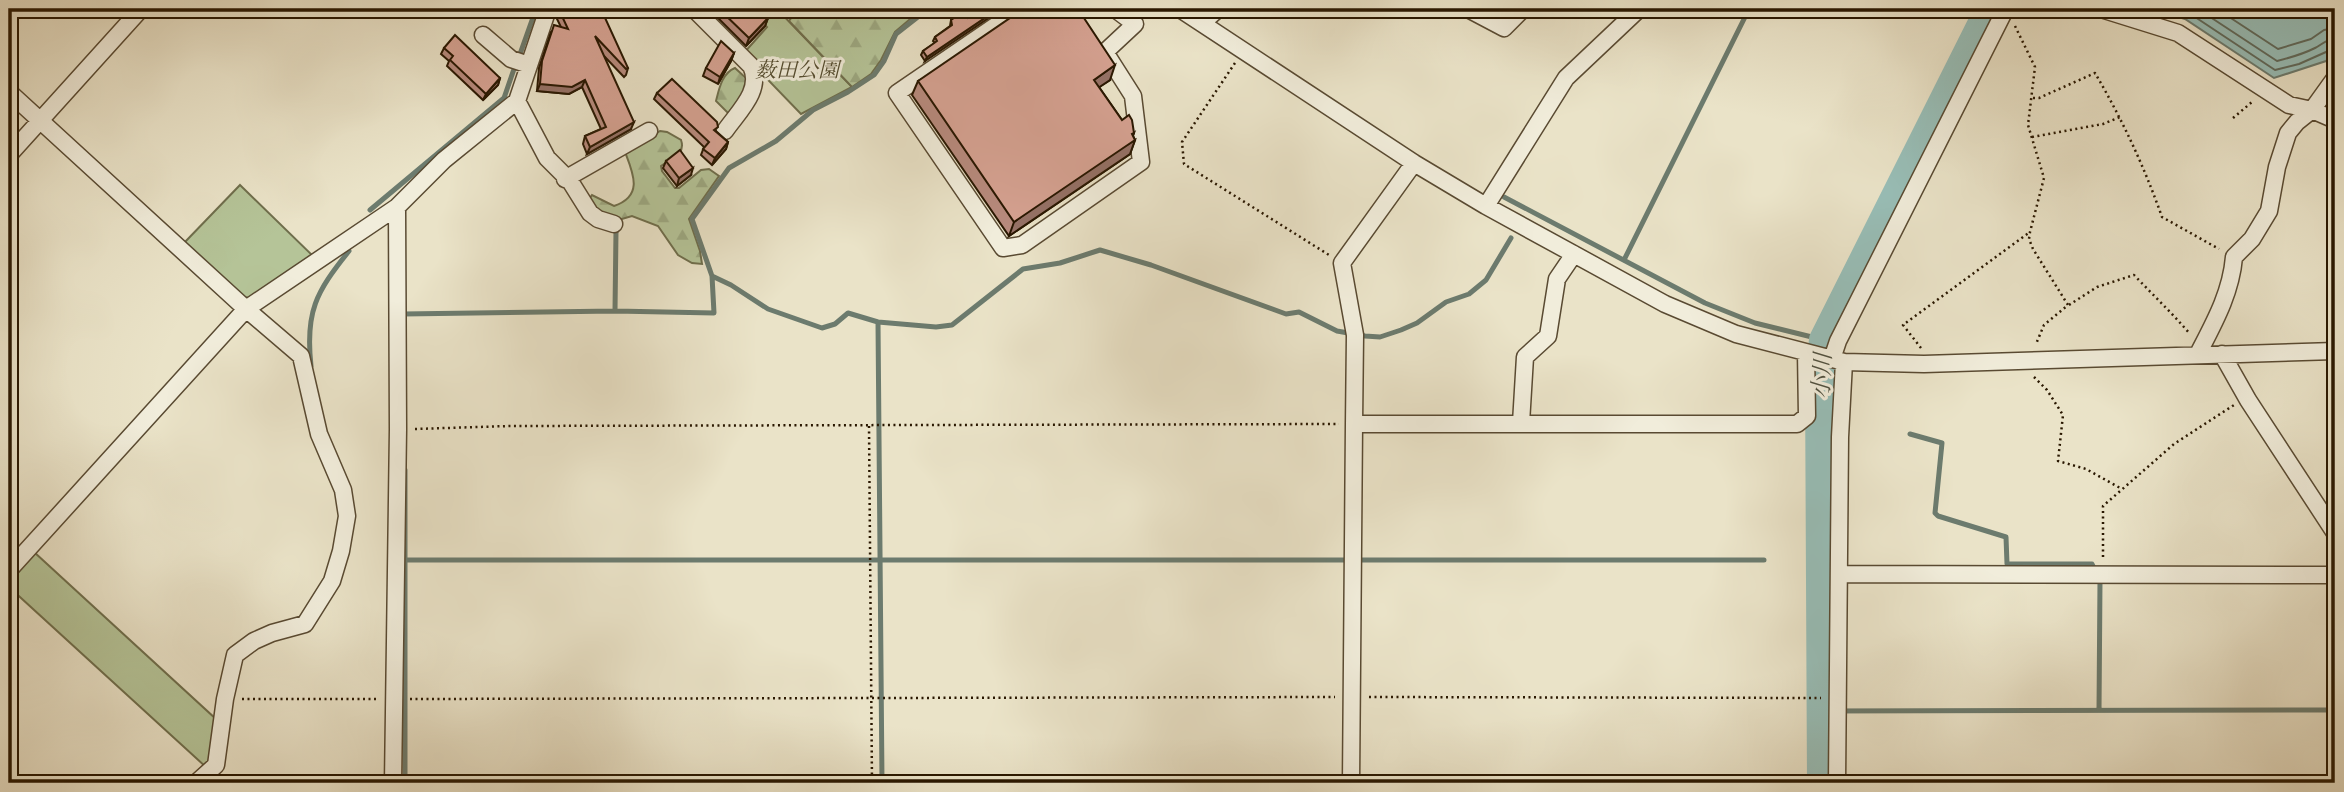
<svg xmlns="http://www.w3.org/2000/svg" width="2344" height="792" font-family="'IM FELL French Canon','Noto Serif JP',serif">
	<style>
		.green { fill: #b5c498; stroke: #6f6e4c; stroke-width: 2 }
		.forest { fill: url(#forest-firs); stroke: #6f6e4c; stroke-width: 2 }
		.water { fill: #98beb7; stroke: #6c7b6e; stroke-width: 2 }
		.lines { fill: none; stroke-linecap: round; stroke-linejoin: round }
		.shore { stroke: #606a5c; stroke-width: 2 }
		.stream { stroke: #6c7b6e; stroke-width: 5 }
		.river { stroke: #98beb7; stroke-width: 30 }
		.minor-casing { stroke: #594a32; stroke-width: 19 }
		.path { stroke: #291700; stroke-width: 2.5; stroke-dasharray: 2 3.5; stroke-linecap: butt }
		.minor { stroke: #f1eddb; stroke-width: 16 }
		.wall { fill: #b78a7d; stroke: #291700; stroke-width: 2 }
		.shaded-wall { fill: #957166; stroke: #291700; stroke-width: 2 }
		.building { fill: #d5a191; stroke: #291700; stroke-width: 2 }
		.labels { text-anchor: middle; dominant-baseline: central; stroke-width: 6; stroke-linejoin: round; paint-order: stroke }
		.park-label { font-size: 21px; font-style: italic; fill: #534b2e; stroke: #f1eddb }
		.water-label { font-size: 23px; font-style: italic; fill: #505140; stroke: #f1eddb }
	</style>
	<defs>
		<pattern id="forest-firs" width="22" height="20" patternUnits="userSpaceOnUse" patternTransform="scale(1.75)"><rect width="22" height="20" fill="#b5c498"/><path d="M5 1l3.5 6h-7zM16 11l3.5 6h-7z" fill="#9ca881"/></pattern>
	</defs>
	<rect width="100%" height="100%" fill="#eae3c8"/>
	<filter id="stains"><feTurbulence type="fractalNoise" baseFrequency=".00286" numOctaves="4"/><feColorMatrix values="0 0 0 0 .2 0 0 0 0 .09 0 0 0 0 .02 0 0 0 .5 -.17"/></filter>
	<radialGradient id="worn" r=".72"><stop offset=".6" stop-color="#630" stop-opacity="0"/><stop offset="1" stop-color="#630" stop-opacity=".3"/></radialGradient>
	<!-- green -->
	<path class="green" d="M749,9h28l75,78 -51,27 -58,-60 24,-27z
		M240,185l72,70 -62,43 -7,-1 -59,-54z
		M34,552l183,168 -5,44 -5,4 -198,-181v-8z"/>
	<!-- forest -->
	<path class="forest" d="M798,9h124l-27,23 -14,28 -10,14 -19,13 -63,-66z
		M735,68l12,11 3,9 -16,24 -6,1 -12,-12c3,-12 6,-28 19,-33z
		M660,131l7,1 14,8c5,14 -9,18 -20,26l1,5 13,17h4l22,-18 8,-1 10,7 -30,43 11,32 2,13 -10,-1 -14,-8 -20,-29 -26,-10 -17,5 -12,-3 -16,-16 5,-7 22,11c30,-10 19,-33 11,-54z"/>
	<!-- water -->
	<path class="water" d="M2152,9h183v43l-9,9 -52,17 -89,-59z"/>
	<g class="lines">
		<!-- shore -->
		<path class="shore" d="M2176,9l13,4 86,57 24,-6 36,-16
			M2198,9l79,52c12,-3 26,-7 38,-13 8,-4 11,-9 20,-9
			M2217,9l61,40 33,-10 13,-9 11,-2"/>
		<!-- stream -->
		<path class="stream" d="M520,54l16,-45
			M1504,197l201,106 50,20 69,17
			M370,210l134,-112 10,-29
			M1624,260l125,-251
			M712,276l19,9 37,24 54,19 13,-4 13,-11 30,9 58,5 16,-2 71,-56 37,-6 40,-13 51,15 135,49 13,-2 38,19 28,5 15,1 21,-7 16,-7 29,-21 23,-8 17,-14 25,-42
			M615,311l1,-80
			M403,317v-3l212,-3 99,2 -2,-37 -20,-57 37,-51 47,-27 37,-31 35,-18 26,-17 10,-14 12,-27 32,-25
			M878,322l4,461
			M311,366c-6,-54 5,-74 38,-115
			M1910,434l32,9 -7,70 3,3 68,21 1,27h85l8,16 -1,130
			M406,560h1358
			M1822,711l513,-1
			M405,783v-313"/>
		<!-- river -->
		<path class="river" d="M1822,783l-2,-407 4,-36 166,-331"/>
		<defs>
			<path id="minor" d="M694,9l57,57c12,24 -13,46 -26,65
				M1020,9l-123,84 106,155 19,-3 119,-83 -8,-66 -28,-44 30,-28 -20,-15
				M1180,9l234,154 72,43 179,98 71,30 108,28 80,2 411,-13
				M1468,9l36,19 19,-19
				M2101,9l77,24 111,72 23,5 23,10
				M1202,23l16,-14
				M483,35l28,24 18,6
				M9,92l237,217 55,47 18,78 24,56 4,26 -6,35 -9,30 -27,43 -33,9 -18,8 -19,14 -10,44 -9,66 -20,18
				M517,101l30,57 23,23 20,32 8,6 16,5
				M9,155l132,-146
				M1414,163l-72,100 13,72 -1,89h443l10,-8 -1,-64
				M565,179l84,-48
				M1486,206l80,-128 73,-69
				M2198,354c16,-31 33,-61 36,-97l18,-18 17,-28 8,-44 11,-34 9,-11 15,-12 23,-32
				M2222,354l26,46 87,133
				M1832,359l6,-18 165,-327 -9,-5
				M1521,423l4,-66 23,-21 9,-57 17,-25
				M9,570l237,-261 151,-102 47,-47 73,-59 31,-92
				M1839,574l496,1
				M393,783l5,-354 -1,-222
				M1351,783l3,-359
				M1837,783l3,-346 4,-75"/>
		</defs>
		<!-- minor casing -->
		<use href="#minor" class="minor-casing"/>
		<!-- path -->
		<path class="path" d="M2015,26l20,41 -7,58 16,53 -14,54 -1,7 4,10 35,56 -24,20 -8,19
			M1235,63l-53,79 2,22 145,91
			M2033,98h6l56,-25c27,46 49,93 67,144l57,32
			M2233,118l19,-16
			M2032,137l71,-13 17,-7
			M2069,305l28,-18 37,-12c19,20 38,38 56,59
			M1921,348l-18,-23 127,-93
			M2034,377l13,13 16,25 -5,46 28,8 36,20
			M869,426l3,357
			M415,429l94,-3 830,-2
			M2103,557v-51l71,-62 60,-39
			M1369,697l452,1
			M242,699h137
			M410,699l925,-2"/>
		<!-- minor -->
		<use href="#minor" class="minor"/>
	</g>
	<!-- wall -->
	<path class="wall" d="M566,9l62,59 -2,7 -2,2 -20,-21 27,73 -44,25 -4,-10 2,-8 16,-7 -19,-42 -13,7 -32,-3 2,-23 12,-36 10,-5 -4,-8 3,-7z
		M709,9h48l11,9 -3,8 -19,20z
		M963,12l-38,49 -4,-6 2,-4 12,-8 -2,-2 2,-4 15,-11 1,-6z
		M1051,16l59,64 -11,7 23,33 12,13 -1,3 2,4 -5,14 -121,82 -97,-141 6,-14z
		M444,48l56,30 -2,7 -15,15 -36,-34 2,-5 -8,-7z
		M734,53l-3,8 -13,23 -15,-8 3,-8z
		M657,93l59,38 12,11 -2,7 -14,16 -11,-10 3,-8 -50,-48z
		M666,161l25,14 -14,11 -14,-18z"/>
	<!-- shaded-wall -->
	<path class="shaded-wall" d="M998,9h4l-77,52 2,-4z
		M768,18l-3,8 -19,20 3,-8z
		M734,53l-3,8 -13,23 2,-7z
		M1115,65l-5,15 -21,14 5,-14z
		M500,78l-2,7 -15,15 3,-6z
		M585,80l-3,7 -13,7 -32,-3 3,-7z
		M634,122l-3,7 -44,25 3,-7z
		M1134,133l-4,10 5,-3 -5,14 -121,82 5,-14z
		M728,142l-2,7 -14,16 3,-7z
		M693,168l-2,7 -14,11 2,-8z"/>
	<!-- building -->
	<path class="building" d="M566,9h35l27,59 -2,1 -31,-33 39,86 -44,25 -5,-11 21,-9 -21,-47 -13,7 -32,-3 2,-23 12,-36 14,4 -8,-17z
		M719,9h38l11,9 -19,20z
		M981,9h17l-71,48 -4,-6 14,-10 -2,-4 17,-12 -1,-5 12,-8 5,6z
		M1023,9h23l5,7 10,-7h17l37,56 -21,15 28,40 7,-5 3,5 2,13 -2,1 3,6 -121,82 -96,-141z
		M455,35l45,43 -14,16 -36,-34 3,-4 -9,-8z
		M721,41l13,12 -14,24 -14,-9z
		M672,79l45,43 1,5 -4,3 14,12 -13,16 -12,-9 6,-7 -52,-49z
		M680,150l13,18 -14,10 -13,-17z"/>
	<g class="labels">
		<!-- park labels -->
		<g class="park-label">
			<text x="797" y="70">薮田公園</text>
		</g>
		<!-- water labels -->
		<g class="water-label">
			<text transform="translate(1822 376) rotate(-87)">小川</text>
		</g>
	</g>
	<!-- margin -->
	<rect width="2344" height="792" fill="none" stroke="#eae3c8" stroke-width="35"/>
	<rect x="10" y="10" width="2323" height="771" fill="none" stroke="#291700" stroke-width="3.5"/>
	<rect x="18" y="18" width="2309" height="757" fill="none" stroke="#291700" stroke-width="2"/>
	<rect width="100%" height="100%" filter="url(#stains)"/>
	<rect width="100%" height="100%" fill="url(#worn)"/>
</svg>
